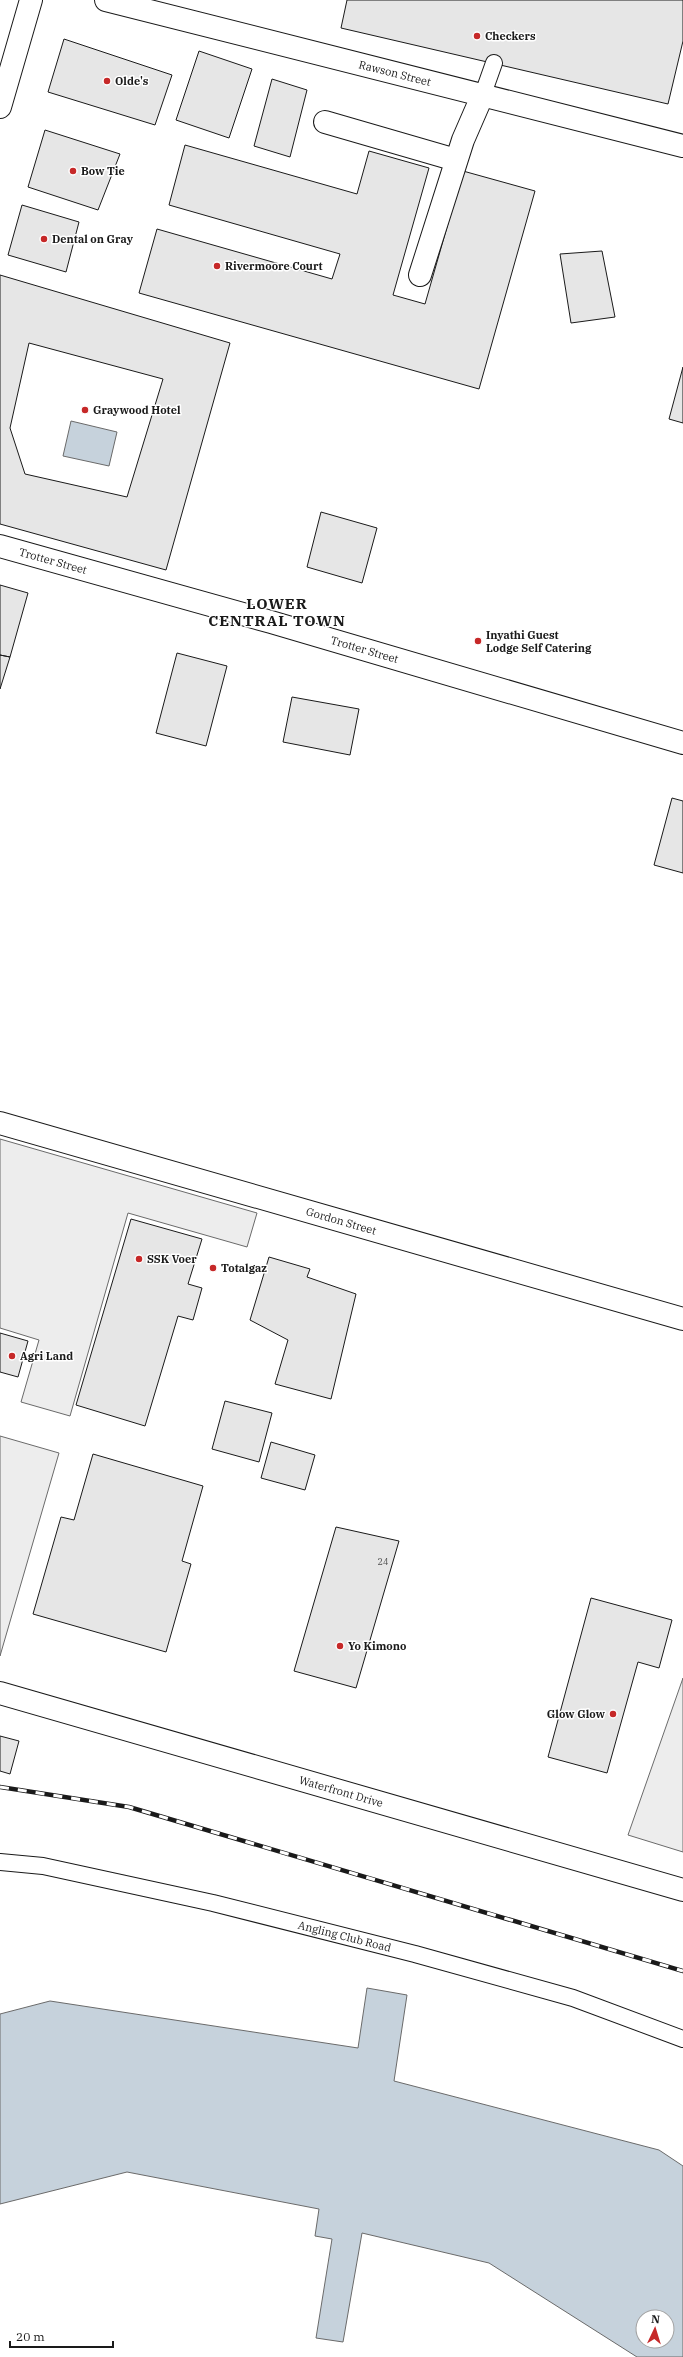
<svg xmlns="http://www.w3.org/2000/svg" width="683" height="2357" font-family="'IBM Plex Serif',serif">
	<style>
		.parking { fill: #ededed; stroke: #6a6a6a }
		.water { fill: #c6d2dc; stroke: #6a6a6a; fill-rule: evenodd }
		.building { fill: #e6e6e6; stroke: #1a1a1a; fill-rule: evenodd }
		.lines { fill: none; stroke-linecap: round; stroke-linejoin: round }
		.lane-casing { stroke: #1a1a1a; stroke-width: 18 }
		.street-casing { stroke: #1a1a1a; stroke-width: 24 }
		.secondary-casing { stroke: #1a1a1a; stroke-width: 24 }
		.lane { stroke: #fff; stroke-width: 16 }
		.street { stroke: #fff; stroke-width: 22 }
		.secondary { stroke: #fff; stroke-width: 22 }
		.rail-casing { stroke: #1a1a1a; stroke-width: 4.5 }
		.rail { stroke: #fff; stroke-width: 3; stroke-dasharray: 9; stroke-linecap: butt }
		.poi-dot { fill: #c62828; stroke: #fff; stroke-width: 1.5 }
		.labels { text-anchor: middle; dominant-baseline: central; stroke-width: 3; stroke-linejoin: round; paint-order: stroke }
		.number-label { font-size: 9px; fill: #4d4d4d }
		.poi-label { font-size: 11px; font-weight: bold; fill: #1a1a1a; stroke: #fff; text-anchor: start }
		.street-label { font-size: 11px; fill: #1a1a1a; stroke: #fff }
		.district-label { font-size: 15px; font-weight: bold; letter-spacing: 1px; fill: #1a1a1a; stroke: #fff }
	</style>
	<rect width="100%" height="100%" fill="#fff"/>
	<!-- parking -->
	<path class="parking" d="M0,1139l257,74 -10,34 -119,-34 -58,203 -49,-14 18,-62 -39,-12z
		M0,1436l59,17 -59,203z
		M683,1678v174l-55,-17z"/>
	<!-- water -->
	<path class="water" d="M71,421l46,11 -8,34 -46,-10z
		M367,1988l40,7 -13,86 265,69 24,16v191h-46l-148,-94 -127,-30 -19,109 -27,-4 16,-99 -17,-3 4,-27 -192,-37 -127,32v-190l50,-13 308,47zM643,2317h24v24h-24z"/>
	<!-- building -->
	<path class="building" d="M347,0h336v41l-15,63 -327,-76z
		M64,39l108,36 -17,50 -107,-33z
		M199,51l53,18 -23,69 -53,-18z
		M272,79l35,11 -17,67 -36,-11z
		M45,130l75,24 -22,56 -70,-23z
		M185,145l172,49 12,-43 60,17 -36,127 32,9 38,-133 72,20 -56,198 -340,-96 18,-64 175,50 8,-25 -171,-49z
		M22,205l57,17 -13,50 -58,-17z
		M602,251l13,66 -44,6 -11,-69z
		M0,275l230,68 -64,227 -166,-46zM29,343l134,36 -36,118 -102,-23 -15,-46z
		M683,367v56l-14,-4z
		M321,512l56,16 -15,55 -55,-16z
		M0,585l28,8 -18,64 -10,-2z
		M177,653l50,13 -21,80 -50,-13z
		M0,655l10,2 -10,32z
		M292,697l67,12 -9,46 -67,-13z
		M672,798l11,3v72l-29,-8z
		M131,1219l71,20 -14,45 14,4 -9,32 -15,-4 -33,110 -69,-21z
		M269,1257l41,12 -3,8 49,17 -25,105 -56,-15 13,-44 -38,-20z
		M0,1333l28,8 -10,36 -18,-5z
		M225,1401l47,12 -13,49 -47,-13z
		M271,1442l44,13 -10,35 -44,-12z
		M93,1454l110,32 -21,75 9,3 -25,88 -133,-38 28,-97 13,3z
		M336,1527l63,14 -43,147 -62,-17z
		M591,1598l81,22 -13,48 -21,-6 -31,111 -59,-16z
		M0,1736l19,5 -9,33 -10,-3z"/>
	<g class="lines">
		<defs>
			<g id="lane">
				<path d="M483,94l11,-31"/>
				<path id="s1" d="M0,1862l43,4 170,37 202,51 158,44 110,41"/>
			</g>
			<g id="street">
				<path id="s2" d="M106,0l577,146"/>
				<path d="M0,107l31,-107"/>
				<path d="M325,122l131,38"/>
				<path d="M420,275l43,-135 20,-46"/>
				<path id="s3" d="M0,546l271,76 412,121"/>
				<path id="s4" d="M0,1123l683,196"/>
			</g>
			<g id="secondary">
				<path id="s5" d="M0,1693l683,197"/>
			</g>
		</defs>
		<!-- lane casing -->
		<use href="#lane" class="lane-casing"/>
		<!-- street casing -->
		<use href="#street" class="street-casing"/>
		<!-- secondary casing -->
		<use href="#secondary" class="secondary-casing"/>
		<!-- lane -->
		<use href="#lane" class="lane"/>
		<!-- street -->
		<use href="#street" class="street"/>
		<!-- secondary -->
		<use href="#secondary" class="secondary"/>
		<defs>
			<path id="rail" d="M0,1787l129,20 554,164"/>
		</defs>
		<!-- rail casing -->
		<use href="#rail" class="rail-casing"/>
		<!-- rail -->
		<use href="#rail" class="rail"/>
	</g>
	<!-- markers -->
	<g class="poi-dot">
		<circle cx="477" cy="36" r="4"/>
		<circle cx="107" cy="81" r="4"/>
		<circle cx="73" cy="171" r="4"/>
		<circle cx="44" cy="239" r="4"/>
		<circle cx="217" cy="266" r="4"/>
		<circle cx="85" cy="410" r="4"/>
		<circle cx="478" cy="641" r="4"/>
		<circle cx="139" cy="1259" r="4"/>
		<circle cx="213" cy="1268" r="4"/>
		<circle cx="12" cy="1356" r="4"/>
		<circle cx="340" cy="1646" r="4"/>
		<circle cx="613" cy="1714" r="4"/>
	</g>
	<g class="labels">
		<!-- number labels -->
		<g class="number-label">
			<text x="383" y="1561">24</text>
		</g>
		<!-- poi labels -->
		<g class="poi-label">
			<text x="485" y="36">Checkers</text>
			<text x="115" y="81">Olde's</text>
			<text x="81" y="171">Bow Tie</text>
			<text x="52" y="239">Dental on Gray</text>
			<text x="225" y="266">Rivermoore Court</text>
			<text x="93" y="410">Graywood Hotel</text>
			<text x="486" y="635">Inyathi Guest<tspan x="486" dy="13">Lodge Self Catering</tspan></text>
			<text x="147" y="1259">SSK Voer</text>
			<text x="221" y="1268">Totalgaz</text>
			<text x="20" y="1356">Agri Land</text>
			<text x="348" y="1646">Yo Kimono</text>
			<text x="605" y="1714" text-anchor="end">Glow Glow</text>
		</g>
		<!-- street labels -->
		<g class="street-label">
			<text stroke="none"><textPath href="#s2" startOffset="298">Rawson Street</textPath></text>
			<text stroke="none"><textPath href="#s3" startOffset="55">Trotter Street</textPath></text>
			<text stroke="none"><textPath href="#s3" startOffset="379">Trotter Street</textPath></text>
			<text stroke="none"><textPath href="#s4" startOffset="355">Gordon Street</textPath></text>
			<text stroke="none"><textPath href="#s5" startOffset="355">Waterfront Drive</textPath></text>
			<text stroke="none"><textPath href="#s1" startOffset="353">Angling Club Road</textPath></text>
		</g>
		<!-- district labels -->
		<g class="district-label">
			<text x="277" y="603">LOWER<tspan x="277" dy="17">CENTRAL TOWN</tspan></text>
		</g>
	</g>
	<!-- north arrow -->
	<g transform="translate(655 2329) rotate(4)"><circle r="19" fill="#ffffff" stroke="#a3a3a3"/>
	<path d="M0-3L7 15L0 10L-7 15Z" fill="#c62828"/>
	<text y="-6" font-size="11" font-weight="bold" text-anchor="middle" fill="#1a1a1a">N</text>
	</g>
	<!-- scale -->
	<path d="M10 2341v6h103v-6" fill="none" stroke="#1a1a1a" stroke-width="2"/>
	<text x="16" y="2341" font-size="12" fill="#1a1a1a" stroke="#ffffff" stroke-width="3" paint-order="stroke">20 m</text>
</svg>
